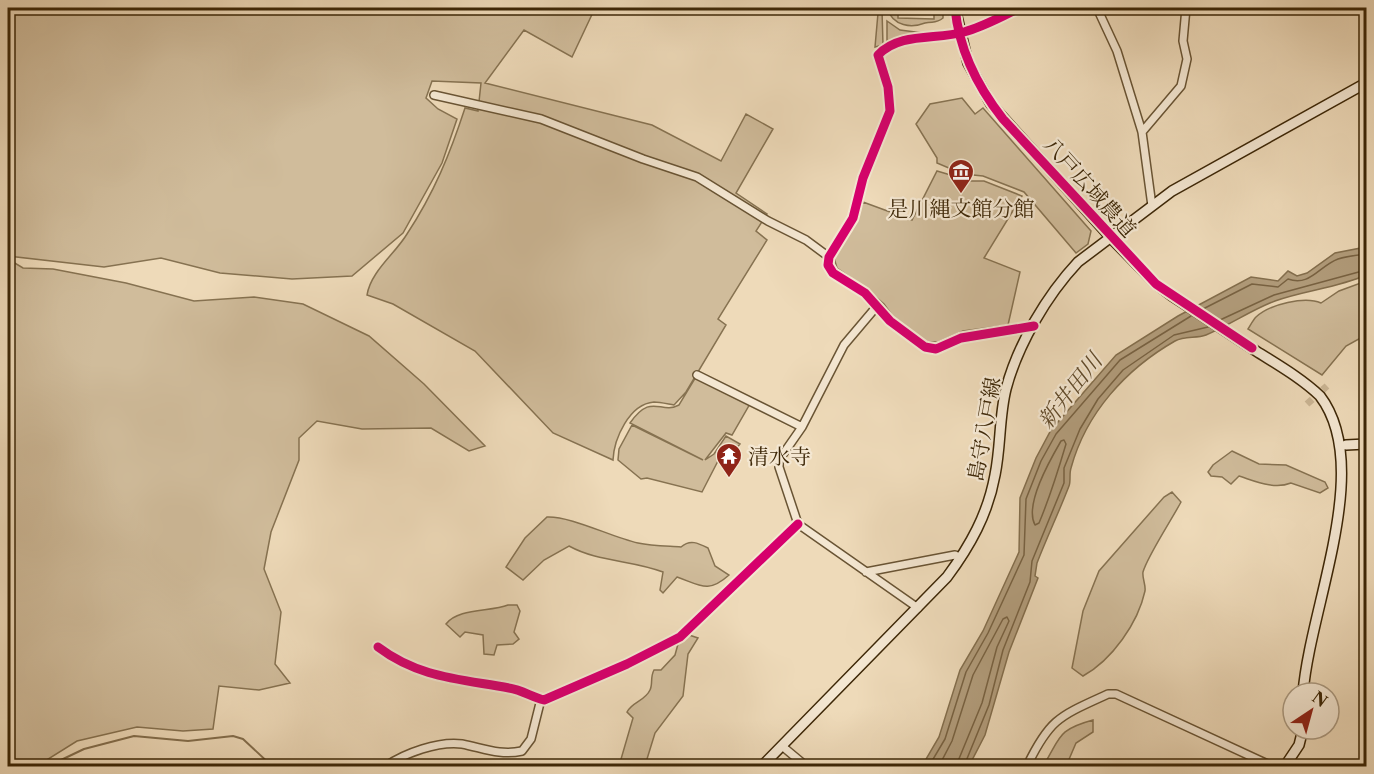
<svg xmlns="http://www.w3.org/2000/svg" width="1374" height="774" font-family="'Libre Caslon Text','Noto Serif JP',serif">
	<style>
		.green { fill: #d0bc9b; stroke: #867251; stroke-width: 1.5 }
		.water { fill: #b29d7c; stroke: #836e4d; stroke-width: 1.5 }
		.lines { fill: none; stroke-linecap: round; stroke-linejoin: round }
		.shore { stroke: #786242; stroke-width: 1.5 }
		.stream { stroke: #836e4d; stroke-width: 2 }
		.street-tunnel { stroke: #cbb695; stroke-width: 7; stroke-dasharray: 7 3.5; stroke-linecap: butt }
		.street-casing { stroke: #695434; stroke-width: 10 }
		.secondary-casing { stroke: #3d2707; stroke-width: 12 }
		.street { stroke: #f4e7d2; stroke-width: 7 }
		.secondary { stroke: #f4e7d2; stroke-width: 9 }
		.cycleway-casing { stroke: #f4e7d2; stroke-width: 13 }
		.cycleway { stroke: #d6006c; stroke-width: 9 }
		.labels { text-anchor: middle; dominant-baseline: central; stroke-width: 4.5; stroke-linejoin: round; paint-order: stroke }
		.street-label { font-size: 21px; fill: #3d2707; stroke: #f4e7d2 }
		.poi-label { font-size: 21px; fill: #3d2707; stroke: #f4e7d2 }
		.water-label { font-size: 22px; font-style: italic; fill: #604a2a; stroke: #f4e7d2 }
	</style>
	<rect width="100%" height="100%" fill="#eedab9"/>
	<filter id="stains"><feTurbulence type="fractalNoise" baseFrequency=".00333" numOctaves="4"/><feColorMatrix values="0 0 0 0 .2 0 0 0 0 .09 0 0 0 0 .02 0 0 0 .5 -.17"/></filter>
	<radialGradient id="worn" r=".72"><stop offset=".6" stop-color="#630" stop-opacity="0"/><stop offset="1" stop-color="#630" stop-opacity=".3"/></radialGradient>
	<!-- green -->
	<path class="green" d="M8,8h587l-23,49 -48,-27 -39,53 167,42 69,36 25,-47 27,15 -37,64 31,21 -11,17 11,9 -49,79 8,6 -40,67 -12,13c-6,-1 -14,-3 -20,-3 -25,2 -40,37 -41,58l-60,-27 -78,-82 -82,-47 -26,-9c4,-24 28,-41 40,-61 27,-41 43,-80 58,-126l13,3 3,-28 -49,-2 -6,17 12,11 19,10 -15,44 -39,70 -51,43 -60,3 -72,-6 -59,-15 -57,9 -96,-11z
		M861,8h19l2,2 1,35 -8,2 3,-34z
		M887,8l11,4v6l36,1v-7l8,-1 1,-3v10c-7,6 -10,3 -18,5 -13,5 -32,4 -38,-15z
		M887,21l13,9 23,3 -36,10z
		M962,98l13,16 8,-6 108,123 -3,13 -12,9 -52,-61 -41,-16 -20,-2 -26,-11v-5l-21,-34 14,-20z
		M937,171l34,10h13l38,15 -38,62 36,14 -12,53 -45,6 -25,11h-12l-32,-24 -10,-14 -16,-14 -31,-22 -3,-10 22,-37 7,-19 49,18z
		M8,259l15,9 30,1 73,14 68,18 60,-4 49,7 66,32 55,48 61,62 -16,5 -38,-23 -69,1 -45,-8 -18,17v22l-28,72 -7,37 17,43 -6,52 15,19 -31,7 -40,-4 -6,43 -30,2 -46,-4 -60,14 -40,25h-29z
		M1366,281v54l-20,11 -24,29 -74,-46c2,-3 5,-9 8,-12 14,-13 49,-21 65,-14l18,-12z
		M697,375l54,27 -19,33 -6,-2 -21,27 9,-6 12,-18 14,8 -14,16 -7,-1 -17,33 -55,-14 -6,1 -23,-19 1,-11 13,-24 71,35 -73,-37c22,-31 30,-8 49,-18z
		M1232,451l27,13 27,1 39,17 3,6 -8,5 -29,-10c-17,7 -36,-2 -52,-7l-8,8 -9,-7 -11,-1 -3,-4 5,-7z
		M1172,492l9,10c-9,17 -34,55 -38,70 -1,6 3,13 2,19 -7,32 -33,69 -62,85l-11,-8 11,-57 16,-40 65,-74z
		M547,517c24,-1 64,20 91,26 14,3 29,3 43,4 9,-8 17,-4 27,1l7,18 14,9c-21,19 -29,10 -52,2l-14,16 -3,-3 3,-18c-31,-12 -65,-10 -94,-26l-25,14 -21,20 -17,-13 19,-29z
		M508,605h9l3,6 -6,21 5,7 -6,5 -16,1 -3,10 -10,-1 -1,-19 -18,-3 -5,5 -14,-13c12,-16 44,-12 62,-19z
		M689,635l9,3 -10,16 -5,42 -28,37 -8,26 10,7h-38l14,-48 -6,-6c5,-10 18,-11 23,-22 3,-6 0,-13 4,-20h7l14,-15 3,-11z
		M1093,720v12l-17,11 -9,21 3,2h-27c18,-28 13,-36 50,-46z"/>
	<!-- water -->
	<path class="water" d="M1366,247v28c-29,13 -60,15 -91,26 -24,9 -45,24 -69,34 -10,4 -21,0 -31,6 -49,28 -89,72 -104,127 -2,6 0,13 -2,18 -10,26 -22,51 -32,77l-2,13 3,2 -29,74 -24,83 -16,31h-47l17,-29 21,-67 23,-39 36,-79 1,-54 16,-40 15,-28 65,-75 62,-39 73,-39 27,4 10,-10 9,5 10,-3 28,-20z"/>
	<g class="lines">
		<!-- shore -->
		<path class="shore" d="M1203,309l49,-25 26,3 10,-8c22,8 31,-13 50,-20 9,-3 19,-4 28,-5
			M1220,320l54,-25 92,-25
			M1064,440l2,4c-8,27 -16,53 -27,79l-4,2c-11,-20 15,-65 26,-84z
			M929,766l16,-27 21,-67 22,-39 36,-78 2,-56 15,-38 15,-27 64,-74 71,-44
			M939,766l13,-25 21,-66 30,-56 4,-2 2,4 -12,26 -15,56 -26,63
			M964,766l25,-61 14,-55 27,-68 2,-21 32,-78v-15l16,-39 18,-30 25,-29 51,-35 34,-8"/>
		<!-- stream -->
		<path class="stream" d="M54,766l7,-6 23,-11 50,-13 54,5 45,-5 10,3 29,27"/>
		<!-- street-tunnel -->
		<path class="street-tunnel" d="M1307,404l20,-18"/>
		<defs>
			<path id="street" d="M1020,8c-18,8 -37,19 -56,24 -28,8 -64,0 -86,23l10,32 2,24 -27,67 -10,40 -24,39 -1,8 5,8 32,20 25,28 35,26 11,2 25,-11 73,-12
				M1097,8l20,43 25,81 10,74
				M434,95l107,24 102,40 54,18 71,44 38,19 23,17
				M1142,132l39,-46 6,-27 -4,-18 3,-33
				M877,306l-33,39 -42,82 -23,33v7l19,57 120,84
				M697,375l105,52
				M866,572l89,-17 6,3
				M378,647c41,31 83,32 131,41 13,2 23,9 35,12l83,-36 53,-27 118,-113
				M782,746l24,20
				M386,766c19,-13 52,-25 76,-22 21,4 38,12 60,7l9,-12 10,-40
				M1027,766c23,-48 33,-50 81,-72h8l156,72"/>
			<path id="secondary" d="M955,8l13,55 23,41 121,135 44,45 16,12c28,18 56,37 84,55 22,14 45,27 64,45 54,71 -10,210 -17,297
				M1346,445l20,-1
				M762,766l185,-189c23,-31 41,-63 48,-102 6,-29 4,-58 11,-86 12,-45 41,-94 72,-127l94,-71 194,-108
				M1285,766l14,-21 4,-16"/>
		</defs>
		<!-- street casing -->
		<use href="#street" class="street-casing"/>
		<!-- secondary casing -->
		<use href="#secondary" class="secondary-casing"/>
		<!-- street -->
		<use href="#street" class="street"/>
		<!-- secondary -->
		<use href="#secondary" class="secondary"/>
		<defs>
			<path id="cycleway" d="M955,8c4,42 22,78 48,111l153,165 96,64
				M1020,8c-18,8 -37,19 -56,24 -28,8 -64,0 -86,23l10,32 2,24 -27,67 -10,40 -24,39 -1,8 5,8 32,20 25,28 35,26 11,2 25,-11 73,-12
				M378,647c41,31 83,32 131,41 13,2 23,9 35,12l83,-36 53,-27 118,-113"/>
		</defs>
		<!-- cycleway casing -->
		<use href="#cycleway" class="cycleway-casing"/>
		<!-- cycleway -->
		<use href="#cycleway" class="cycleway"/>
	</g>
	<!-- icons -->
	<defs>
		<symbol id="museum-pin" viewBox="-11 -11 22 30"><path d="M0 17L-7.5 6A9.5 9.5 0 1 1 7.5 6Z" fill="#8f2418" stroke="#f4e7d2"/><path d="M0-6L6-3V-2H-6V-3ZM-5-1h2V3h-2ZM-1-1h2V3h-2ZM3-1h2V3H3ZM-6 4H6V6H-6Z" fill="#fff"/></symbol>
		<symbol id="temple-pin" viewBox="-11 -11 22 30"><path d="M0 17L-7.5 6A9.5 9.5 0 1 1 7.5 6Z" fill="#8f2418" stroke="#f4e7d2"/><path d="M0-6L5-2H3V0L6.5 2.5H4V6H1.5V3h-3V6H-4V2.5H-6.5L-3 0V-2H-5Z" fill="#fff"/></symbol>
	</defs>
	<g fill-rule="evenodd">
		<use href="#museum-pin" x="946" y="157" width="30" height="40"/>
		<use href="#temple-pin" x="714" y="441" width="30" height="40"/>
	</g>
	<g class="labels">
		<!-- street labels -->
		<g class="street-label">
			<text transform="translate(1090 187) rotate(48)">八戸広域農道</text>
			<text transform="translate(984 429) rotate(-80)">島守八戸線</text>
		</g>
		<!-- poi labels -->
		<g class="poi-label">
			<text x="961" y="208">是川縄文館分館</text>
			<text x="748" y="456" text-anchor="start">清水寺</text>
		</g>
		<!-- water labels -->
		<g class="water-label">
			<text transform="translate(1070 391) rotate(-52)">新井田川</text>
		</g>
	</g>
	<!-- margin -->
	<rect width="1374" height="774" fill="none" stroke="#eedab9" stroke-width="30"/>
	<rect x="9" y="9" width="1356" height="756" fill="none" stroke="#3d2707" stroke-width="3"/>
	<rect x="15" y="15" width="1344" height="744" fill="none" stroke="#3d2707" stroke-width="1.5"/>
	<!-- north arrow -->
	<g transform="translate(1311 711) rotate(36)"><circle r="28" fill="#f4e7d2" stroke="#ab9a81" stroke-width="1.5"/>
	<path d="M0-4.5L10 22L0 15L-10 22Z" fill="#8f2418"/>
	<text y="-9" font-size="16" font-weight="bold" text-anchor="middle" fill="#3d2707">N</text>
	</g>
	<rect width="100%" height="100%" filter="url(#stains)"/>
	<rect width="100%" height="100%" fill="url(#worn)"/>
</svg>
